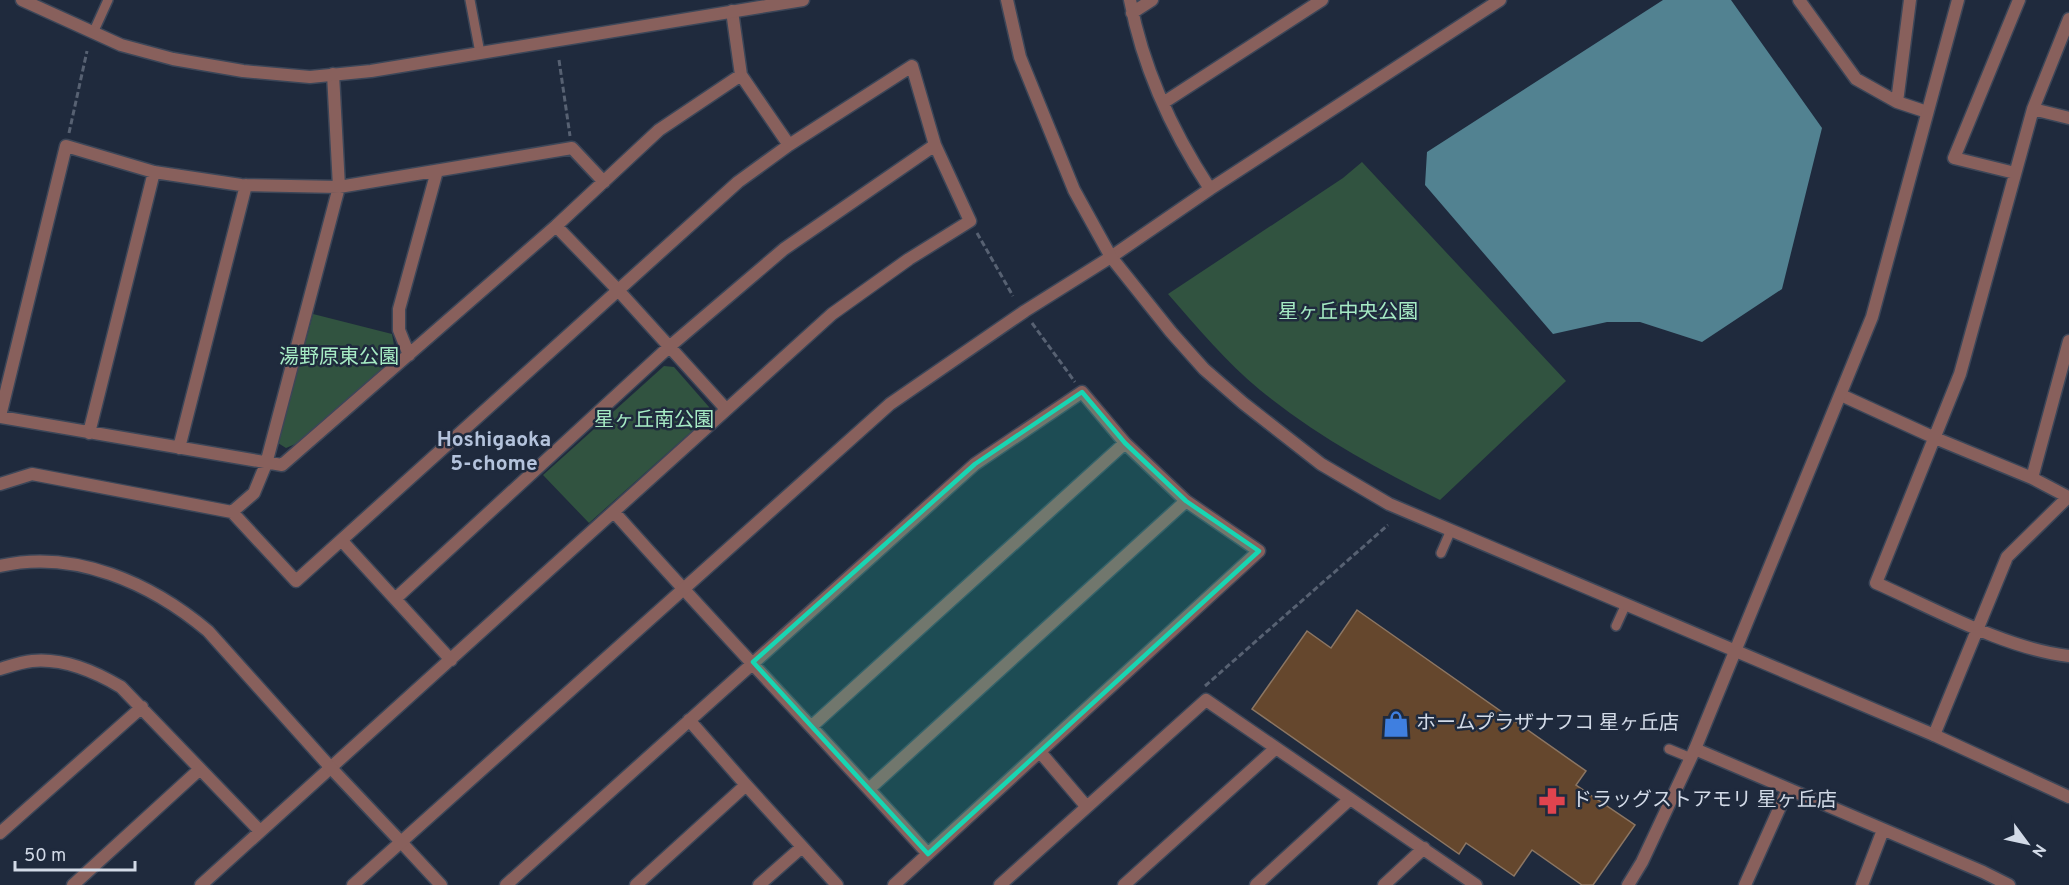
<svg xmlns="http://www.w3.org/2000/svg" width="2069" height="885" font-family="Overpass,'Noto Sans JP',sans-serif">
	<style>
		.green { fill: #315340 }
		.water { fill: #528291 }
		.building { fill: #65472d; stroke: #8c7663; stroke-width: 1.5 }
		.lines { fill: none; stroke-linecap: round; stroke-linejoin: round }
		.service-casing { stroke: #3c4658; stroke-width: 12 }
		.minor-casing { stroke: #3c4658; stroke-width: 15 }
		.tertiary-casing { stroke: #3c4658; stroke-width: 15 }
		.path { stroke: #576172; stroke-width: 3; stroke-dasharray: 6 3; stroke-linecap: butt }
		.service { stroke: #88605c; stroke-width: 9 }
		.minor { stroke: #88605c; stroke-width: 12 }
		.tertiary { stroke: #88605c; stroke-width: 12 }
		.marked { fill: #18d5b2; fill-opacity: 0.2; stroke: #18d5b2; stroke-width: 4.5; stroke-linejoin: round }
		.labels { text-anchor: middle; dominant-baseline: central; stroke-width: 5; stroke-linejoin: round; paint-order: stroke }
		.park-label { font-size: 20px; fill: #a6ebc4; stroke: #1f2a3d }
		.poi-label { font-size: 20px; fill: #d2dae7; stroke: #1f2a3d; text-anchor: start }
		.neighbourhood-label { font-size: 21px; font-weight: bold; fill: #b4c3dc; stroke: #1f2a3d }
	</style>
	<rect width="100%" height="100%" fill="#1f2a3d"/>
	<!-- green -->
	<path class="green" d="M1362,162l204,219 -126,119c-63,-31 -125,-65 -180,-110 -34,-28 -62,-62 -92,-96l175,-116z
		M313,314l79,20 4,22 -96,86 -14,6 -8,-5z
		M664,366l10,1 35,40 1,8 -121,108 -46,-48z"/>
	<!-- water -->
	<path class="water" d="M1663,0h68l91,128 -40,161 -80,53 -62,-20h-33l-54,12 -128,-149 2,-33z"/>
	<!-- building -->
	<path class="building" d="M1357,610l229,161 -10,14 59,40 -42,60h-11l-50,-35 -18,26 -48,-33 -7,11 -207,-145 55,-78 24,17z"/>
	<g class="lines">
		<defs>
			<path id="service" d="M470,0l10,53
				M93,33l15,-33
				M1441,553l10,-23
				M1616,626l10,-22
				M1669,749l22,9"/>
			<path id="minor" d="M1130,0c13,69 42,131 80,189
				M1799,0l57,79 41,23 30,10
				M732,11l9,64 48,70
				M1132,13l20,-13
				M2069,19l-36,90 -73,265 -84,209c59,26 130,66 193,73
				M1897,102l13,-102
				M1163,103l159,-103
				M2033,109l36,9
				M2015,173l-61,-15 65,-158
				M556,226l61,63 109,120
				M1111,257l99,-68 290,-189
				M409,355l-10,-25v-21l38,-138
				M1841,395l94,43 97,40 36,19 -61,60 -73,178
				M0,416l66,-270 88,26 87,13 98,2 233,-39 32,34
				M0,417l282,48 274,-239 103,-96 82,-55
				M89,433l65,-261
				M179,448l67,-263
				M2032,478l37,-137
				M0,484l32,-10 200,38 64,69 442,-399 51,-37 123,-79 23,79 35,76 -61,38 -77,55 -631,571
				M232,512l22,-19 12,-29 73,-277 -6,-113
				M614,512c103,116 210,227 314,342
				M342,541l109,119
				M395,599l274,-252 115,-98 151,-104
				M0,669c10,-3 21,-7 32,-8 32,-3 62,10 89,26l139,144
				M689,720l57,65 91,100
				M812,726l313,-283
				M1695,749l288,123 26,13
				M1040,752l46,54
				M869,789l317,-288
				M0,833l142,-126
				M401,842l40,43
				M73,885l127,-116
				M506,885l469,-421 107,-72 43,51 61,58 73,50 -365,334
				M636,885l110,-100
				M759,885l43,-38
				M1000,885l206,-185 270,185
				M1124,885l152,-137
				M1256,885l94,-86
				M1384,885l40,-37
				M1745,885l43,-96
				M1862,885l21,-55"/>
			<path id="tertiary" d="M22,0l99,45 52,14 70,12 67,6 61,-6 432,-71
				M1007,0l13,57 54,133 37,67 60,75 33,37 39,34 78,61 68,40 545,231 135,62
				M0,566c75,-17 151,17 208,65l123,137 70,74
				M353,885l537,-481 135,-93 86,-54
				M1628,885l14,-23 53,-113 177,-432 86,-317"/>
		</defs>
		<!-- service casing -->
		<use href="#service" class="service-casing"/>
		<!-- minor casing -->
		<use href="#minor" class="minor-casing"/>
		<!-- tertiary casing -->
		<use href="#tertiary" class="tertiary-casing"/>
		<!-- path -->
		<path class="path" d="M559,60l11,76
			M69,133l18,-82
			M977,233l36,63
			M1032,323l43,59
			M1205,686l183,-161"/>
		<!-- service -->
		<use href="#service" class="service"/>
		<!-- minor -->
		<use href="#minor" class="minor"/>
		<!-- tertiary -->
		<use href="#tertiary" class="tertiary"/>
	</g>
	<!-- marked area -->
	<path class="marked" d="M1082,392l43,51 61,58 73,50 -331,303 -175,-192 222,-198z"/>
	<!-- icons -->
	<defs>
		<symbol id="shop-bare" viewBox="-9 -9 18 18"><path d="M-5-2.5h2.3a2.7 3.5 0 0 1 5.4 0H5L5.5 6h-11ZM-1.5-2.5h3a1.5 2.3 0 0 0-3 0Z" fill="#3f7fe0" stroke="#1f2a3d" stroke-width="2.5" paint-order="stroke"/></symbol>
		<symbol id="pharmacy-bare" viewBox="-9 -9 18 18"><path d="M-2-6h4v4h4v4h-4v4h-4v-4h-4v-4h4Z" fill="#e0444e" stroke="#1f2a3d" stroke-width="2.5" paint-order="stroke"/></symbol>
	</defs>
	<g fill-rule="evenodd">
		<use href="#shop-bare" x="1377" y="705" width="38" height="38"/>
		<use href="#pharmacy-bare" x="1533" y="782" width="38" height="38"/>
	</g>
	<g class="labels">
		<!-- park labels -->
		<g class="park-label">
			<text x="1348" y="313">星ヶ丘中央公園</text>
			<text x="339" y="358">湯野原東公園</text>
			<text x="654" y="421">星ヶ丘南公園</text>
		</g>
		<!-- poi labels -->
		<g class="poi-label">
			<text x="1416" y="724">ホームプラザナフコ 星ヶ丘店</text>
			<text x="1572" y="801">ドラッグストアモリ 星ヶ丘店</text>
		</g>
		<!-- neighbourhood labels -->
		<g class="neighbourhood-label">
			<text x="494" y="440">Hoshigaoka<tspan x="494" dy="24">5-chome</tspan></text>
		</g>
	</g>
	<!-- north arrow -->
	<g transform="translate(2027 843) rotate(123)" stroke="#1f2a3d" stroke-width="4.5" paint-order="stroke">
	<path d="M0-4.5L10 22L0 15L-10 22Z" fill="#d2dae7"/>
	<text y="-9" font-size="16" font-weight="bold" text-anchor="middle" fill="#d2dae7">N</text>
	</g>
	<!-- scale -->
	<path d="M15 861v9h120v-9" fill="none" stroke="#d2dae7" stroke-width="3"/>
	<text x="24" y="861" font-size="18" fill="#d2dae7" stroke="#1f2a3d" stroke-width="4.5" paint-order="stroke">50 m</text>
</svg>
